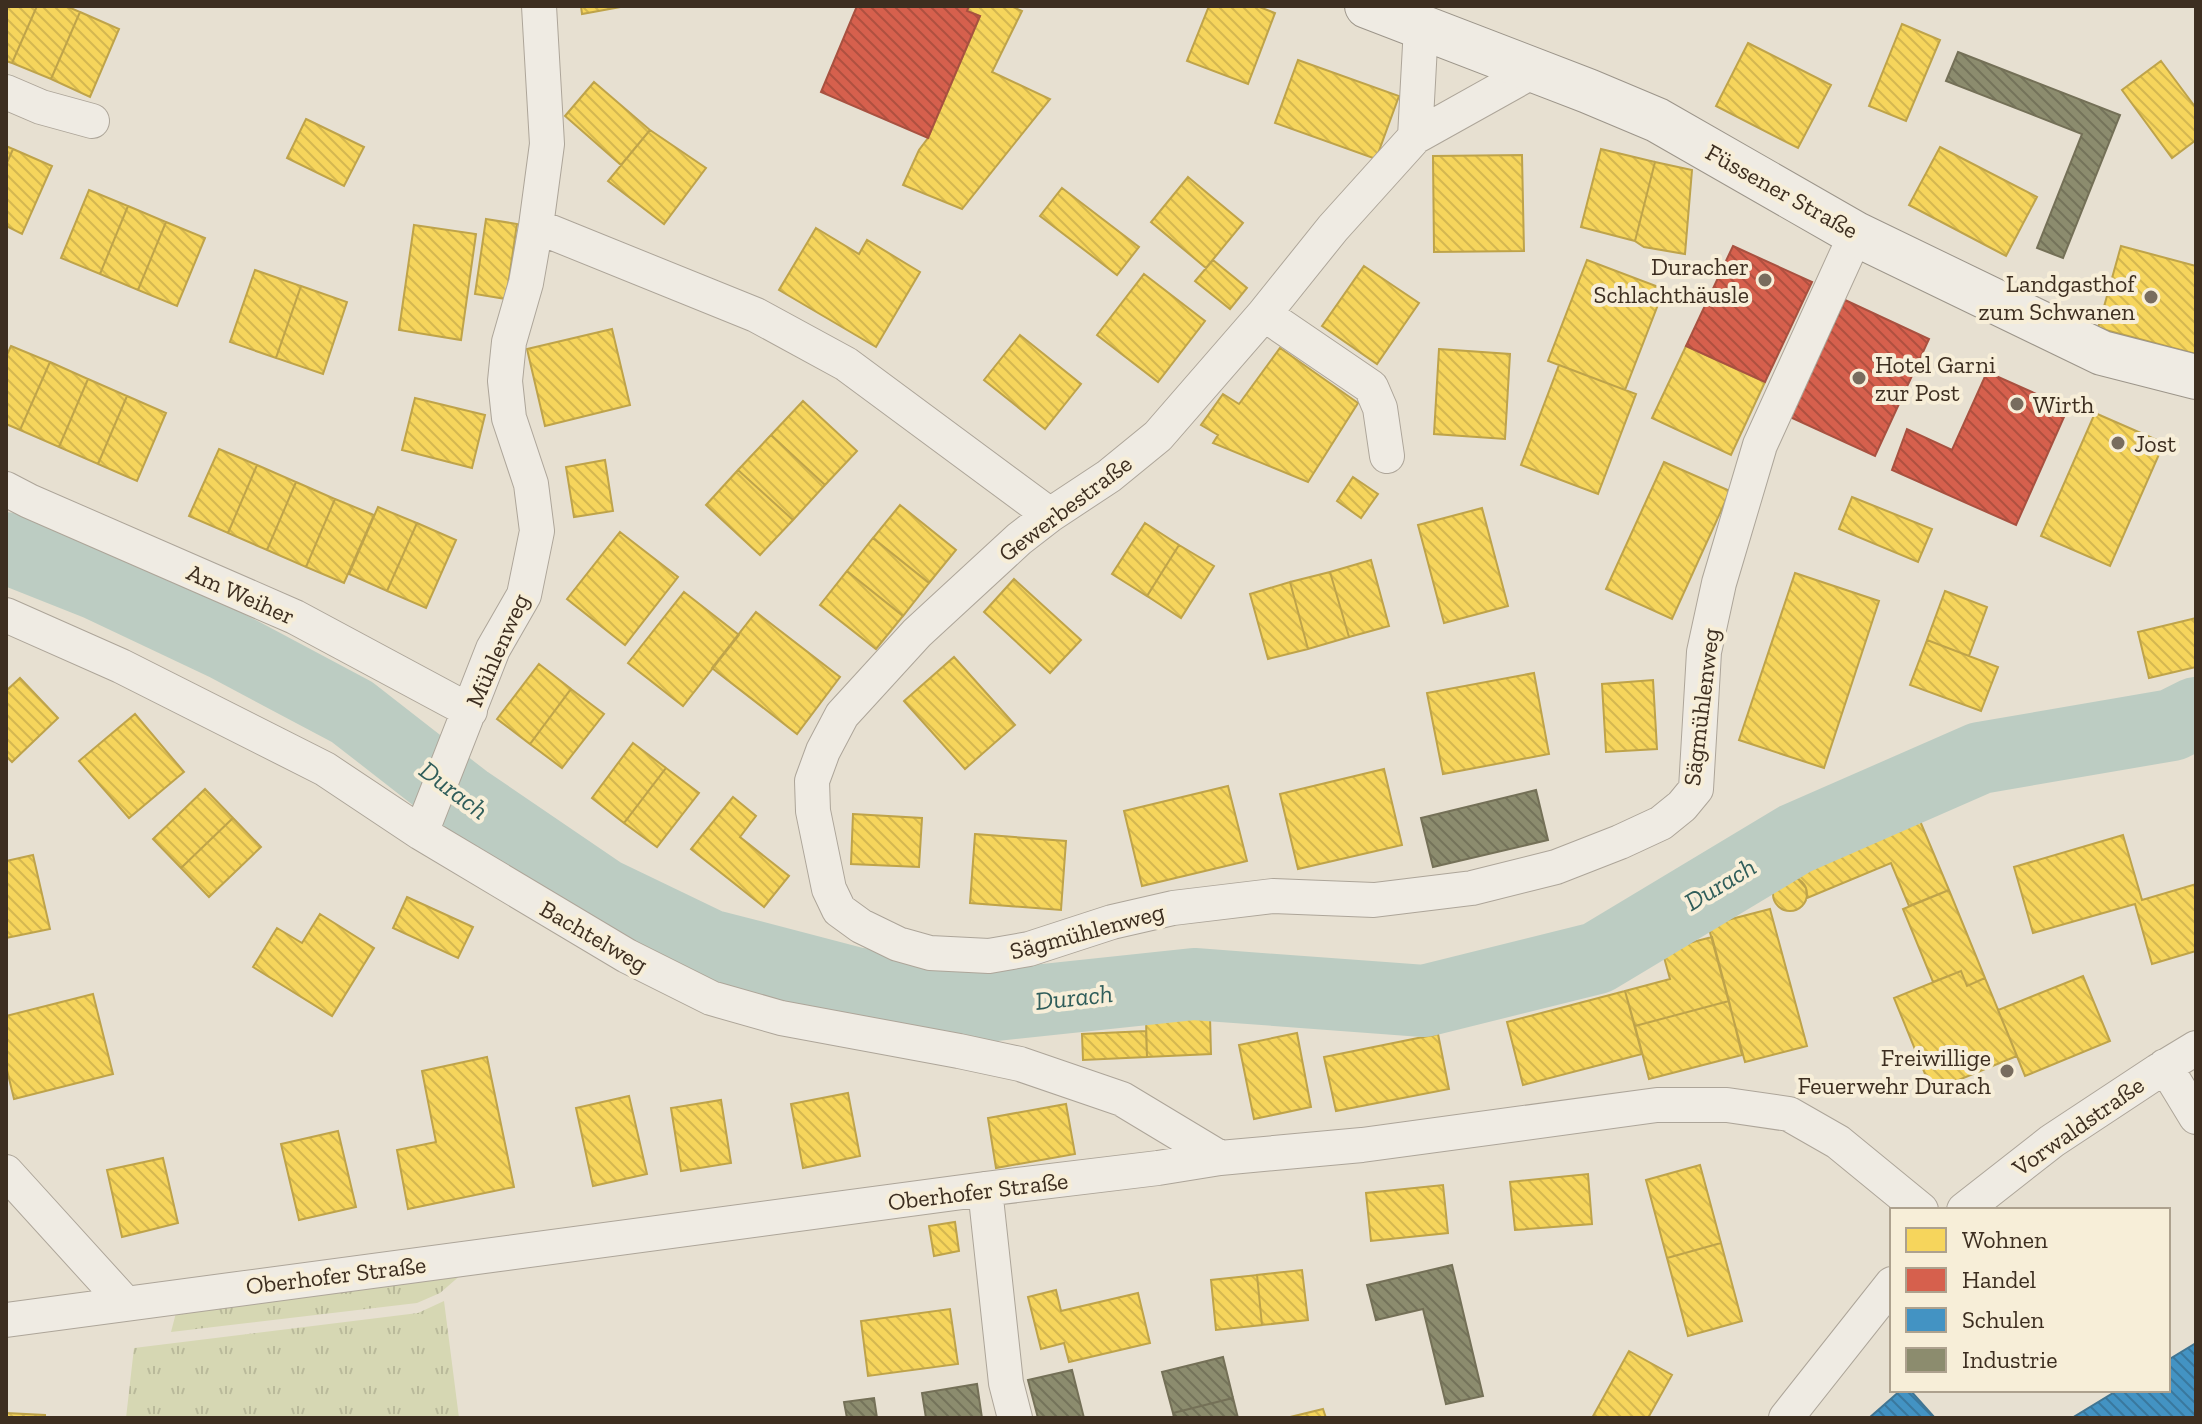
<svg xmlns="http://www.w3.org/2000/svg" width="2202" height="1424" font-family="'Zilla Slab',serif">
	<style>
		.grass { fill: url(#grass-tufts) }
		.homes { fill: url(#homes-back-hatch); stroke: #bea34a; stroke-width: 2 }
		.shops { fill: url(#shops-back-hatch); stroke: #a85140; stroke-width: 2 }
		.schools { fill: url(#schools-back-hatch); stroke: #417592; stroke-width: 2 }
		.industry { fill: url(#industry-back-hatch); stroke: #747057; stroke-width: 2 }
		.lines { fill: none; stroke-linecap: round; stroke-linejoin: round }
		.river { stroke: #bcccc2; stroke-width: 72 }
		.minor-casing { stroke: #ada599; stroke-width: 36 }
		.secondary-casing { stroke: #9c958a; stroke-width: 46 }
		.minor { stroke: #efebe3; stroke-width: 34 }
		.secondary { stroke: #efebe3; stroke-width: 44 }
		.poi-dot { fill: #786c5e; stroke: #f7eed8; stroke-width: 3 }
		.labels { text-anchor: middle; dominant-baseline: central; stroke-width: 8; stroke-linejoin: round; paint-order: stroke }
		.street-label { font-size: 24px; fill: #3d2e20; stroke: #f7eed8 }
		.poi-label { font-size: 24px; fill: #3d2e20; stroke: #f7eed8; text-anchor: end }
		.water-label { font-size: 26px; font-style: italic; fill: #2f5d5a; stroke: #f7eed8 }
	</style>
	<defs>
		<pattern id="grass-tufts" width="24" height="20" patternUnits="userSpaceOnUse" patternTransform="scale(2)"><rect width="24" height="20" fill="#d6d7b3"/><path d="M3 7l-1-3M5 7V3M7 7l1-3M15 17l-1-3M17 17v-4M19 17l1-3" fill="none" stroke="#b9b99a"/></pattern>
		<pattern id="homes-back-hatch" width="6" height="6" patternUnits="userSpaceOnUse" patternTransform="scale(2)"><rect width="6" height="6" fill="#f6d55c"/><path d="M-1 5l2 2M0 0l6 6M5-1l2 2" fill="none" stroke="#d4b750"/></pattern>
		<pattern id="shops-back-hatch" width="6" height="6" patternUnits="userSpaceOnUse" patternTransform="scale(2)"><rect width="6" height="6" fill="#d6604d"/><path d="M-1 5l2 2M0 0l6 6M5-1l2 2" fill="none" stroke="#af5040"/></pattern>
		<pattern id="schools-back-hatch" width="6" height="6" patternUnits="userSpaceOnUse" patternTransform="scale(2)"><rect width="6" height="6" fill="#4393c3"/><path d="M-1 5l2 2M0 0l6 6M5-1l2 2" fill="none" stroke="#39789e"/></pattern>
		<pattern id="industry-back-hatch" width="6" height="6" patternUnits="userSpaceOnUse" patternTransform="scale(2)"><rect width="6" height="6" fill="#8c8c6e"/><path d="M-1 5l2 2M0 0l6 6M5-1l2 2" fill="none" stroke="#74735a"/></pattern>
	</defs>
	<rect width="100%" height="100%" fill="#e7e0d1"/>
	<!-- grass -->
	<path class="grass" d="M462,1274l-22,19 -23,10 -246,29 6,-23z
		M444,1301l15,117h-333l8,-70 284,-35z"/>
	<!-- homes -->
	<path class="homes" d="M6,6h31l-25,57 -6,-2z
		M37,6h29l14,6 -29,67 -39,-16z
		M581,6h45l-44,8z
		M969,6h42l11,5 -30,61 58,27 -88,110 -59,-24 16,-35 9,-12 52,-122 -13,-5z
		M1209,6h48l18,7 -27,71 -61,-23z
		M80,12l39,17 -29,68 -39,-18z
		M1902,24l38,16 -34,81 -37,-15z
		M1748,43l83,42 -33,63 -82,-42z
		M1298,60l101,36 -23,63 -101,-36z
		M2161,61l35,47v32l-24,18 -50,-68z
		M594,82l56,48 -29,35 -56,-49z
		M306,119l58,28 -20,39 -57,-28z
		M650,130l56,38 -42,56 -56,-43z
		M6,146l7,3 -7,16z
		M1940,147l97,50 -31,59 -97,-51z
		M13,149l39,17 -30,68 -16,-8v-61z
		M1601,149l54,13 -20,79 -54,-14z
		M1522,155l2,96 -90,1 -1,-96z
		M1655,162l37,8 -7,84 -41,-7 -9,-6z
		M1188,177l55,46 -37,45 -55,-46z
		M1062,188l77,59 -22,28 -77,-59z
		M89,190l39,16 -28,68 -39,-16z
		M128,206l38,16 -28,68 -38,-16z
		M486,219l31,5 -11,75 -31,-5z
		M166,222l39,16 -28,68 -39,-16z
		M414,225l62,9 -15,106 -62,-10z
		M816,228l43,26 8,-14 53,32 -44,75 -97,-57z
		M2121,246l75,20v88l-98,-26z
		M1213,260l34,28 -17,21 -35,-28z
		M1587,260l77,29 -39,101 -77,-29z
		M1364,266l55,37 -42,61 -55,-38z
		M255,270l46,16 -25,72 -46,-16z
		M1144,274l61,47 -47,61 -61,-47z
		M301,286l46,16 -24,72 -47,-16z
		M612,329l18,76 -85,21 -18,-77z
		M1020,335l61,49 -36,45 -61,-49z
		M11,346l39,16 -30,68 -14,-6v-67z
		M1686,346l79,36 -34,73 -79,-37z
		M1280,348l78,55 -50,79 -95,-39 5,-8 -17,-10 22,-31 16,10z
		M1439,349l71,5 -5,85 -71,-5z
		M50,362l38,17 -29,68 -39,-17z
		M1559,365l77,29 -38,100 -77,-29z
		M88,379l39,17 -29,68 -39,-17z
		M127,396l39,17 -29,68 -39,-17z
		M415,398l70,17 -13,53 -70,-18z
		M803,401l54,50 -32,34 -54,-50z
		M2095,413l69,30 -54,123 -69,-30z
		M771,435l54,50 -32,35 -55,-50z
		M219,449l38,16 -29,68 -39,-17z
		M605,460l8,51 -39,6 -8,-50z
		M1664,462l66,29 -58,128 -66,-30z
		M257,465l39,17 -29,68 -39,-17z
		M738,470l55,50 -33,35 -54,-50z
		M1353,477l25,17 -17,24 -24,-17z
		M296,482l39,17 -29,68 -39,-17z
		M1852,497l80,32 -14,33 -79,-33z
		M335,499l39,16 -30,68 -38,-16z
		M900,505l56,45 -27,33 -56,-45z
		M378,507l39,16 -30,68 -38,-17z
		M1482,508l26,98 -64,17 -26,-98z
		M417,523l39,17 -30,68 -39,-17z
		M1145,523l34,22 -32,51 -35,-22z
		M620,532l58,45 -53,68 -58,-46z
		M873,538l56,45 -26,33 -56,-45z
		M1179,545l35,21 -33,52 -34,-22z
		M1371,560l18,66 -40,11 -19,-65z
		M847,571l56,45 -27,33 -56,-44z
		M1330,572l19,65 -41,12 -18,-67z
		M1795,573l84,28 -55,167 -85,-28z
		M1014,579l67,61 -31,33 -66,-61z
		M1290,582l18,67 -40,10 -18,-65z
		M1945,591l42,16 -18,49 -42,-16z
		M684,592l55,43 -56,71 -55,-43z
		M756,612l84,65 -43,57 -85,-66z
		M2196,618v49l-47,11 -11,-46z
		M1927,640l71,27 -17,44 -71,-26z
		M954,657l61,68 -50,44 -61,-68z
		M539,664l32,25 -41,55 -33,-25z
		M1534,673l15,81 -106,20 -16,-81z
		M20,678l38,40 -46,44 -6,-6v-65z
		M1653,680l4,69 -51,3 -4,-68z
		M571,689l33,25 -42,54 -32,-24z
		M135,714l49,58 -55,46 -50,-57z
		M633,743l33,25 -42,55 -32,-25z
		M666,768l33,25 -42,54 -33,-24z
		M1384,769l18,76 -104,24 -18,-75z
		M1228,786l19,75 -105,25 -18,-75z
		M205,789l28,29 -52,50 -28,-29z
		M733,797l23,19 -16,21 49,39 -25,31 -73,-58z
		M853,814l69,4 -3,49 -68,-3z
		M233,818l28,29 -52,50 -28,-29z
		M1920,821l29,69 -40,16 -18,-43 -84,35 -1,-10 -7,-8 -4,-9z
		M975,834l91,7 -5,69 -91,-7z
		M2123,835l19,65 54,-16v67l-44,13 -17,-60 -102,29 -19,-66z
		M33,855l17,74 -44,9v-77z
		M1773 894a17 17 0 1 1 34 0a17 17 0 1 1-34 0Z
		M1949,890l36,88 -18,8 -6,-15 -28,11 -30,-73z
		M407,897l66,30 -15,31 -65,-30z
		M1770,909l37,137 -62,16 -37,-137z
		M320,914l54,34 -42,68 -79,-49 24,-39 25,15z
		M1712,937l17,64 -94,25 -10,-35 45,-12 -8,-29z
		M1961,971l6,15 18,-8 32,78 -85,35 -38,-93z
		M2083,976l27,65 -85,35 -27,-66z
		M1625,991l17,63 -119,31 -16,-63z
		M93,994l20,80 -99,25 -8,-33v-50z
		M1729,1001l13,54 -93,24 -14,-53z
		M1210,1017l1,37 -64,3 -1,-37z
		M1146,1031l1,26 -64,3 -1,-26z
		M1297,1033l14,74 -57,12 -15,-74z
		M1438,1034l11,55 -113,22 -12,-54z
		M487,1057l27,130 -106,22 -11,-59 39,-8 -14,-71z
		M848,1093l12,63 -57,12 -12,-64z
		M629,1096l18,78 -54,12 -17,-78z
		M721,1100l10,63 -50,8 -10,-63z
		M1066,1104l9,50 -79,14 -8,-50z
		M338,1131l18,76 -57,13 -18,-76z
		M163,1158l15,65 -56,14 -15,-67z
		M1700,1165l21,78 -54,15 -21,-78z
		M1588,1174l4,50 -77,6 -5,-48z
		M1443,1185l5,48 -77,8 -5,-48z
		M955,1222l4,29 -25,5 -5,-30z
		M1721,1243l21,78 -54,15 -21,-78z
		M1302,1270l6,50 -46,5 -5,-50z
		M1257,1275l5,50 -46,5 -5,-50z
		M1056,1290l5,21 77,-18 12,50 -81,19 -5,-19 -23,6 -13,-52z
		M950,1309l8,55 -90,12 -7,-55z
		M1629,1351l43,24 -24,43h-56z
		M1323,1409l3,9h-40z
		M6,1413l39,2v3h-39z"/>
	<!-- shops -->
	<path class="shops" d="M857,6h112l-2,5 13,5 -52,122 -107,-46z
		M1733,246l79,36 -47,100 -79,-36z
		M1845,300l84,39 -54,117 -85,-39z
		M1987,372l81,36 -52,117 -124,-55 15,-41 45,21z"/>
	<!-- schools -->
	<path class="schools" d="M2196,1343v75h-124l46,-28h50v-30z
		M1901,1390h9l25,28h-66z"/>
	<!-- industry -->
	<path class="industry" d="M1958,52l162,63 -57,143 -26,-10 45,-114 -136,-53z
		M1536,790l12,50 -115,27 -12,-49z
		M1452,1265l31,131 -37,8 -23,-95 -47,11 -9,-35z
		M1223,1357l10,41 -60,15 -11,-41z
		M1072,1370l12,48h-46l-10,-38z
		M977,1384l5,34h-56l-4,-25z
		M874,1398l3,20h-30l-3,-16z
		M1233,1398l5,20h-64l-1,-5z"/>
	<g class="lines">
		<!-- river -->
		<path class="river" d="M6,548l91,36 129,61 126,67 113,88 138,94 106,51 146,38 141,22 198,-21 230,17 173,-43 198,-119 185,-81 192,-33 24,-12"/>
		<defs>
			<path id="minor" d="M1535,70l-120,67 -82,91 -69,86 -106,122 -49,40 -59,39 -31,24 -102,94 -75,82 -19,36 -11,30 1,30 16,78 10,21 22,16 37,18 32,9 59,3 40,-7 83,-27 61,-14 100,-12 101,4 98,-12 84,-21 64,-25 41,-19 21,-17 14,-17 8,-137 15,-69 41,-138 96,-211
				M6,92l35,15 51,14
				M1415,137l6,-110
				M536,226l220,89 90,49 204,151
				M1264,314l107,73 9,21 7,48
				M6,489l23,12 266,116 175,94
				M6,615l115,51 204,103 96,64 206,123 84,42 70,20 178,33 61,13 102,35 98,59
				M421,833l72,-184 31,-54 13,-64 -6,-47 -22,-66 -4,-37 4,-39 17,-59 10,-57 11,-82 -8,-138
				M2165,1066l31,51
				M6,1172l119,131
				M985,1189l21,194 9,35
				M1964,1210l88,-69 106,-70 38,-23
				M6,1320l979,-131 173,-21 62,-10 142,-13 295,-40h70l62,9 49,28 83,68
				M1786,1418l106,-134"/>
			<path id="secondary" d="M1367,6l221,85 69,29 199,114 246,119 94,24"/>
		</defs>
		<!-- minor casing -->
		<use href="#minor" class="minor-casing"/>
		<!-- secondary casing -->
		<use href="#secondary" class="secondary-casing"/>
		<!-- minor -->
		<use href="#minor" class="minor"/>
		<!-- secondary -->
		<use href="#secondary" class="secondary"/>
	</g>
	<!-- markers -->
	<g class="poi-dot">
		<circle cx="1765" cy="280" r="8"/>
		<circle cx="2151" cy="297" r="8"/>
		<circle cx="1859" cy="378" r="8"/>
		<circle cx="2017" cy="404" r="8"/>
		<circle cx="2118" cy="443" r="8"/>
		<circle cx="2007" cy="1071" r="8"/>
	</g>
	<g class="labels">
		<!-- street labels -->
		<g class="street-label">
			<text transform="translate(1782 191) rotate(29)">Füssener Straße</text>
			<text transform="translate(1065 508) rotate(-37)">Gewerbestraße</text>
			<text transform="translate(241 594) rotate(24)">Am Weiher</text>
			<text transform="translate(497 650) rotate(-66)">Mühlenweg</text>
			<text transform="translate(1701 707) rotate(-83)">Sägmühlenweg</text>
			<text transform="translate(1087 931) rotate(-15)">Sägmühlenweg</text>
			<text transform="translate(594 936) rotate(30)">Bachtelweg</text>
			<text transform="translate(2078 1126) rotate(-35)">Vorwaldstraße</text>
			<text transform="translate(978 1191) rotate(-7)">Oberhofer Straße</text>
			<text transform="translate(336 1275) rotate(-7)">Oberhofer Straße</text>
		</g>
		<!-- poi labels -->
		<g class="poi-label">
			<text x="1749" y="266">Duracher<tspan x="1749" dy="28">Schlachthäusle</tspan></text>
			<text x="2135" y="283">Landgasthof<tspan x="2135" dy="28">zum Schwanen</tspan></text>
			<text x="1875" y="364" text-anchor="start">Hotel Garni<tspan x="1875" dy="28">zur Post</tspan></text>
			<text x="2033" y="404" text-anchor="start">Wirth</text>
			<text x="2134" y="443" text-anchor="start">Jost</text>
			<text x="1991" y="1057">Freiwillige<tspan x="1991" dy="28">Feuerwehr Durach</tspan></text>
		</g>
		<!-- water labels -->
		<g class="water-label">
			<text transform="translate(454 790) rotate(37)">Durach</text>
			<text transform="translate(1720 884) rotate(-31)">Durach</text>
			<text transform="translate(1074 997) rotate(-6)">Durach</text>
		</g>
	</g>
	<!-- border -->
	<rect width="2202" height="1424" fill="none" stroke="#3d2e20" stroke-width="16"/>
	<!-- legend -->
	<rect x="1890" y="1208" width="280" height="184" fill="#f7eed8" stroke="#ada18e" stroke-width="2"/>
	<rect x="1906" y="1228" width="40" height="24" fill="#f6d55c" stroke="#ada18e" stroke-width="2"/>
	<text x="1962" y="1248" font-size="24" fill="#3d2e20">Wohnen</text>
	<rect x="1906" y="1268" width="40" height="24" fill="#d6604d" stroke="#ada18e" stroke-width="2"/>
	<text x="1962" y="1288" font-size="24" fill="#3d2e20">Handel</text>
	<rect x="1906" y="1308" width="40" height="24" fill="#4393c3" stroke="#ada18e" stroke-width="2"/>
	<text x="1962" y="1328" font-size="24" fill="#3d2e20">Schulen</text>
	<rect x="1906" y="1348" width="40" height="24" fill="#8c8c6e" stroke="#ada18e" stroke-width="2"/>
	<text x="1962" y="1368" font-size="24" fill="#3d2e20">Industrie</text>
</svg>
